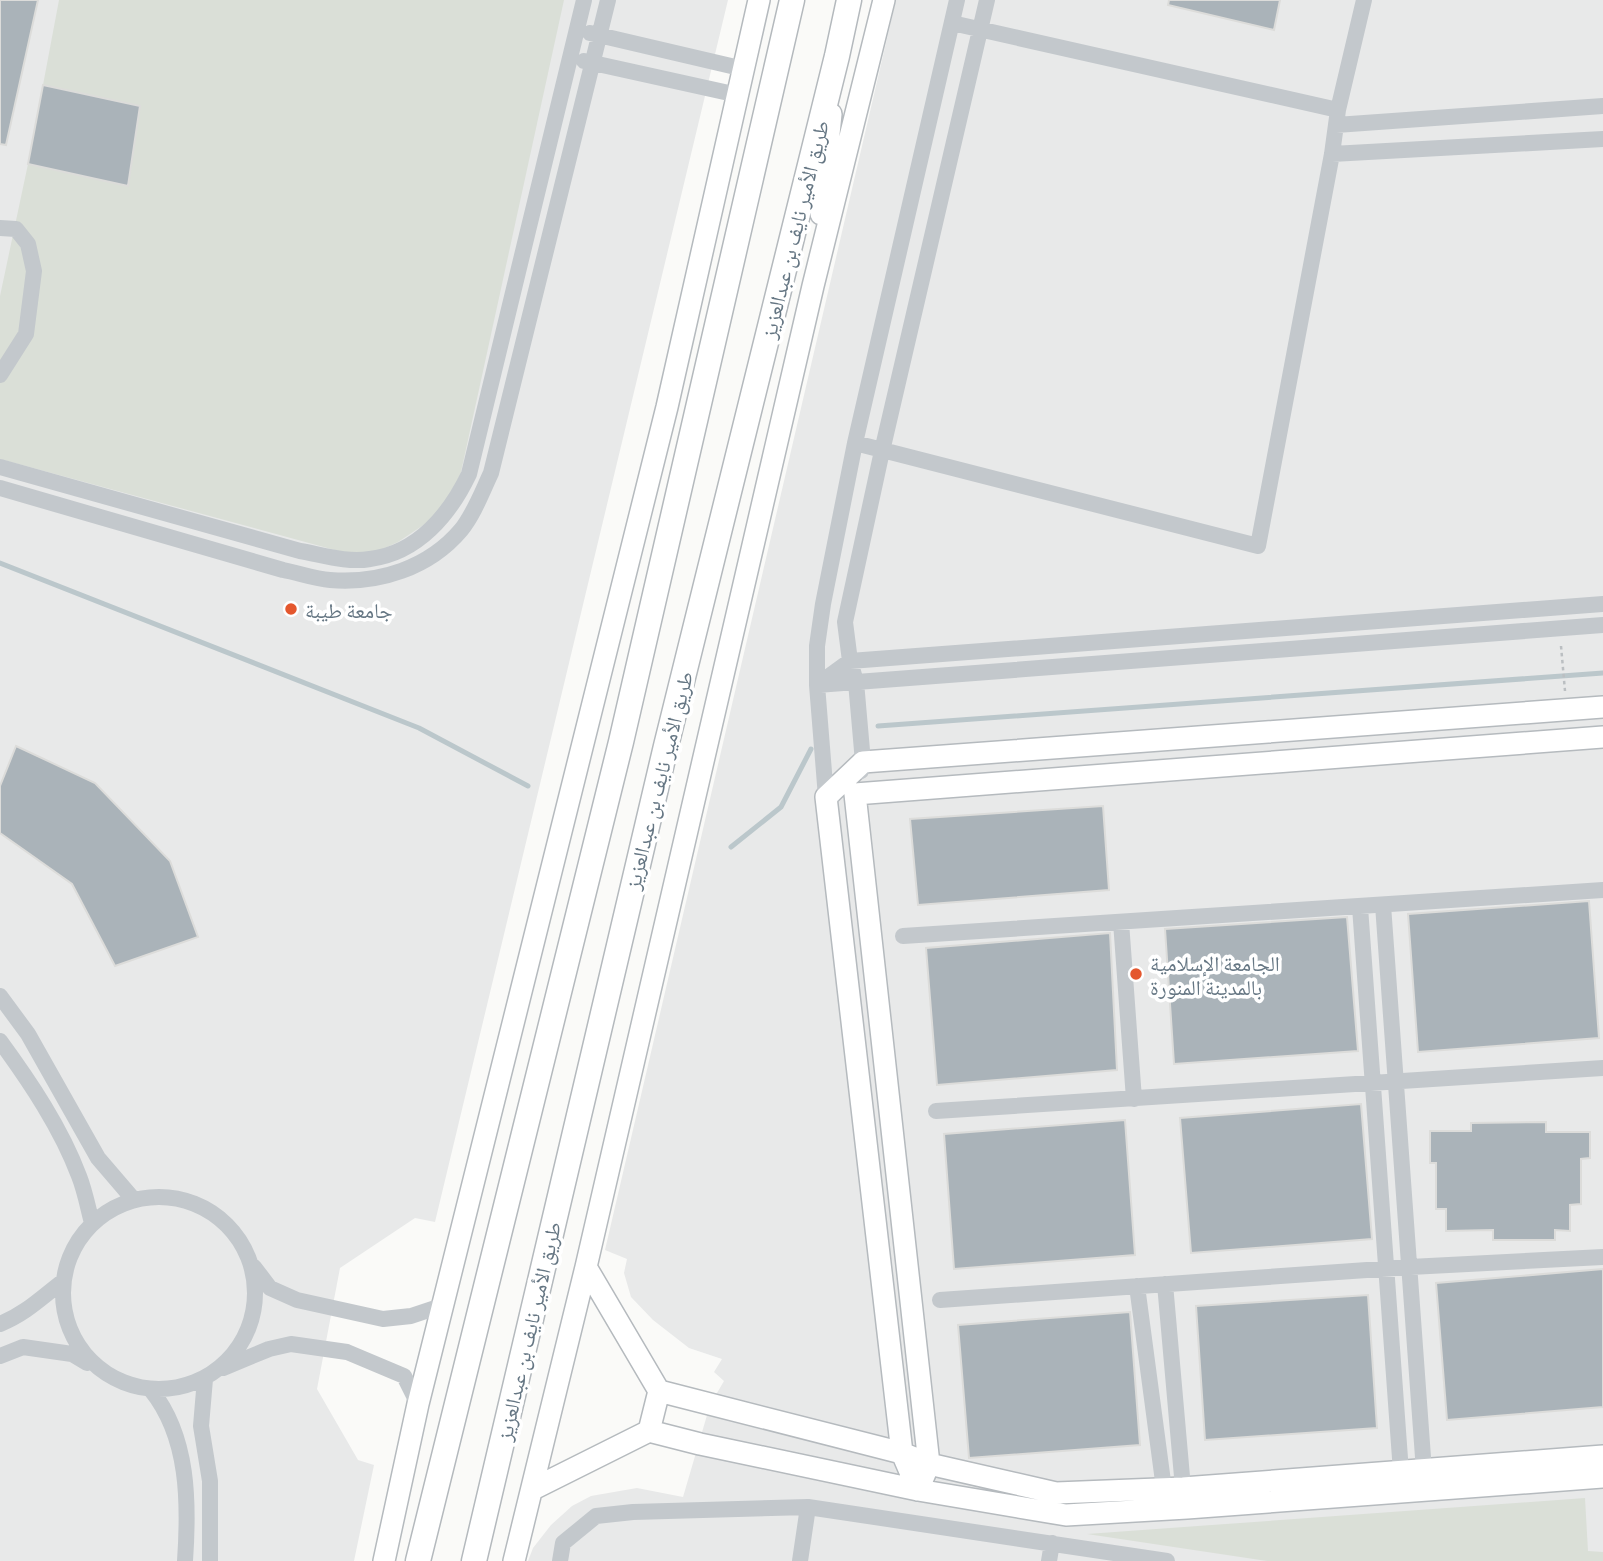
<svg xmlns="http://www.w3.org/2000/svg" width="1603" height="1561" font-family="Barlow,'Noto Naskh Arabic',sans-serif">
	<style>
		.built { fill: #e8e9e9 }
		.green { fill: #dadfd7 }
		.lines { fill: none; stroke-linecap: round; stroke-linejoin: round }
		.stream { stroke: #bbc7cb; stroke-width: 5 }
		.building { fill: #aab3b9; stroke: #dcdcda; stroke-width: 2 }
		.major-casing { stroke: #b5babe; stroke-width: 24 }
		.highway-casing { stroke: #b4b9bd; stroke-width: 27 }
		.path { stroke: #bbbfc2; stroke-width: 2.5; stroke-dasharray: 3.5 3.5; stroke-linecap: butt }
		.minor { stroke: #c3c8cc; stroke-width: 16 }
		.major { stroke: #fff; stroke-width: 21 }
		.highway { stroke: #fff; stroke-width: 24 }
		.poi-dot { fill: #e4572e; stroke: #fff; stroke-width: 2.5 }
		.labels { text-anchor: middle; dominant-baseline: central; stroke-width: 7; stroke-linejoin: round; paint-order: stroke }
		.street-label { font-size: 21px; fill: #657683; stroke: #fff }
		.poi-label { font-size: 21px; fill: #657683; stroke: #fff; text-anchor: start }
	</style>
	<rect width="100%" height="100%" fill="#fafaf8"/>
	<!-- built -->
	<path class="built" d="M0,0h728l-293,1222 -20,-4 -75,50 -23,121 41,71 16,5 -20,96h-354z
		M896,0h707v1561h-1075l5,-13 18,-23 21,-19 19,-10 46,-8 46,9 27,-92 14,-24 -10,-9 8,-13 -33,-11 -36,-28 -22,-23 -7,-24 3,-14 -22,-9z"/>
	<!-- green -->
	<path class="green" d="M59,0h505l-103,472 -11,25 -19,23 -33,22 -24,11 -32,-1 -342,-93v-163l28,-132 100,22 12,-80 -97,-21z
		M1585,1498l3,53 15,1v9h-336l-180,-27z"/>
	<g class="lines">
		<!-- stream -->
		<path class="stream" d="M0,563l419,165 109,58
			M878,726l725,-53
			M731,847l50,-40 30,-58"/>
	</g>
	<!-- building -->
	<path class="building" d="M0,0h38l-32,145 -6,-1z
		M1169,0h111l-6,30 -106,-25z
		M43,85l97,21 -12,80 -100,-22z
		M16,746l79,37 75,78 28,76 -83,29 -43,-82 -72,-51v-47z
		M1103,806l6,84 -191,15 -8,-86z
		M1589,901l10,137 -181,14 -10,-138z
		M1347,917l11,134 -184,13 -9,-135z
		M1110,933l7,137 -180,15 -11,-137z
		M1361,1104l11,135 -181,14 -11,-135z
		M1125,1120l10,135 -181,14 -10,-135z
		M1546,1122v10h44v26l-9,1v45l-11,1v26l-15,-1v10h-62v-10l-47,1v-22h-10v-46h-6v-32h41v-8z
		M1603,1269v138l-156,13 -11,-137z
		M1368,1295l9,133 -172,12 -9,-134z
		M1130,1312l10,133 -171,13 -11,-133z"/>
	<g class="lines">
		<defs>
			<path id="major" d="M821,214l10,-100
				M586,1267l73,124 243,62 27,11 127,29 127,-5 420,-32
				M649,1431l10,-40
				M533,1489l116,-58 51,13 218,46 148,25 121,-7 416,-31
				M918,1490l-16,-37 -76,-656 37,-35 740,-55
				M918,1490l11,-26 -74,-670 748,-57
				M384,1561l34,-157 249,-997 92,-407
				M514,1561l72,-294 227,-981 71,-286"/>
			<path id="highway" d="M418,1561l203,-819 171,-742
				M474,1561l192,-815 171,-690 12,-56"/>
		</defs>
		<!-- major casing -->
		<use href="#major" class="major-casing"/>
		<!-- highway casing -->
		<use href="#highway" class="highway-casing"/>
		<!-- path -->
		<path class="path" d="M1561,646l4,45"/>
		<!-- minor -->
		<path class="minor" d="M952,23l386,87
			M590,33l154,36
			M584,61l154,34
			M1336,125l267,-19
			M1332,154l271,-15
			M0,228l16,1 12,15 6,27 -8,63 -26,41
			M855,443l403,103 74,-392 6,-44 26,-110
			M0,467l300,84c23,4 47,12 70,8 48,-6 80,-45 99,-85l115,-474
			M0,488l283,82c16,3 32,9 47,10 49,4 99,-12 131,-50 13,-16 21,-38 30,-57l117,-473
			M1603,604l-753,57 -33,24 786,-60
			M861,771l2,-9 -7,-80 -6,-21 -5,-39 37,-171 105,-451
			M832,796l-6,1 -9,-112v-39l6,-42 32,-161 102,-443
			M1383,905l41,566
			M1360,907l41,565
			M1121,922l13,177
			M903,936l700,-46
			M0,996l28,38 70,124 36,42
			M0,1041c30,41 61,87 79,135 6,15 9,32 13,47
			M936,1111l667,-43
			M63 1293a96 96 0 1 1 192 0a96 96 0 1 1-192 0Z
			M254,1267l16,21 27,12 86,19 28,-3 33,-11
			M1165,1284l18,204
			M1137,1286l27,203
			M940,1300l470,-33 193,-10
			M0,1324c25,-10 41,-26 62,-42
			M0,1356l23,-9 49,7 15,9
			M223,1368l46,-19 22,-5 56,8 57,24 14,28
			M205,1379l-4,47 9,55v80
			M151,1390c38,47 38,113 34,171
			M560,1561l3,-18 33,-27 37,-4 175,-5 359,54
			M800,1561l8,-54
			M1049,1561l3,-18"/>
		<!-- major -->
		<use href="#major" class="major"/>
		<!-- highway -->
		<use href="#highway" class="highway"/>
	</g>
	<!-- markers -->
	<g class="poi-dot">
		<circle cx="291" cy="609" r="7"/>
		<circle cx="1136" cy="974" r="7"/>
	</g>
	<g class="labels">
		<!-- street labels -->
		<g class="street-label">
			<text transform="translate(794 229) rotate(-76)">طريق الأمير نايف بن عبدالعزيز</text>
			<text transform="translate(658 780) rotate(-76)">طريق الأمير نايف بن عبدالعزيز</text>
			<text transform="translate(528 1331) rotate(-77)">طريق الأمير نايف بن عبدالعزيز</text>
		</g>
		<!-- poi labels -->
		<g class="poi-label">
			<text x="305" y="609">جامعة طيبة</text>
			<text x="1150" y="962">الجامعة الإسلامية<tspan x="1150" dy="24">بالمدينة المنورة</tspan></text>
		</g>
	</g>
</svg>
